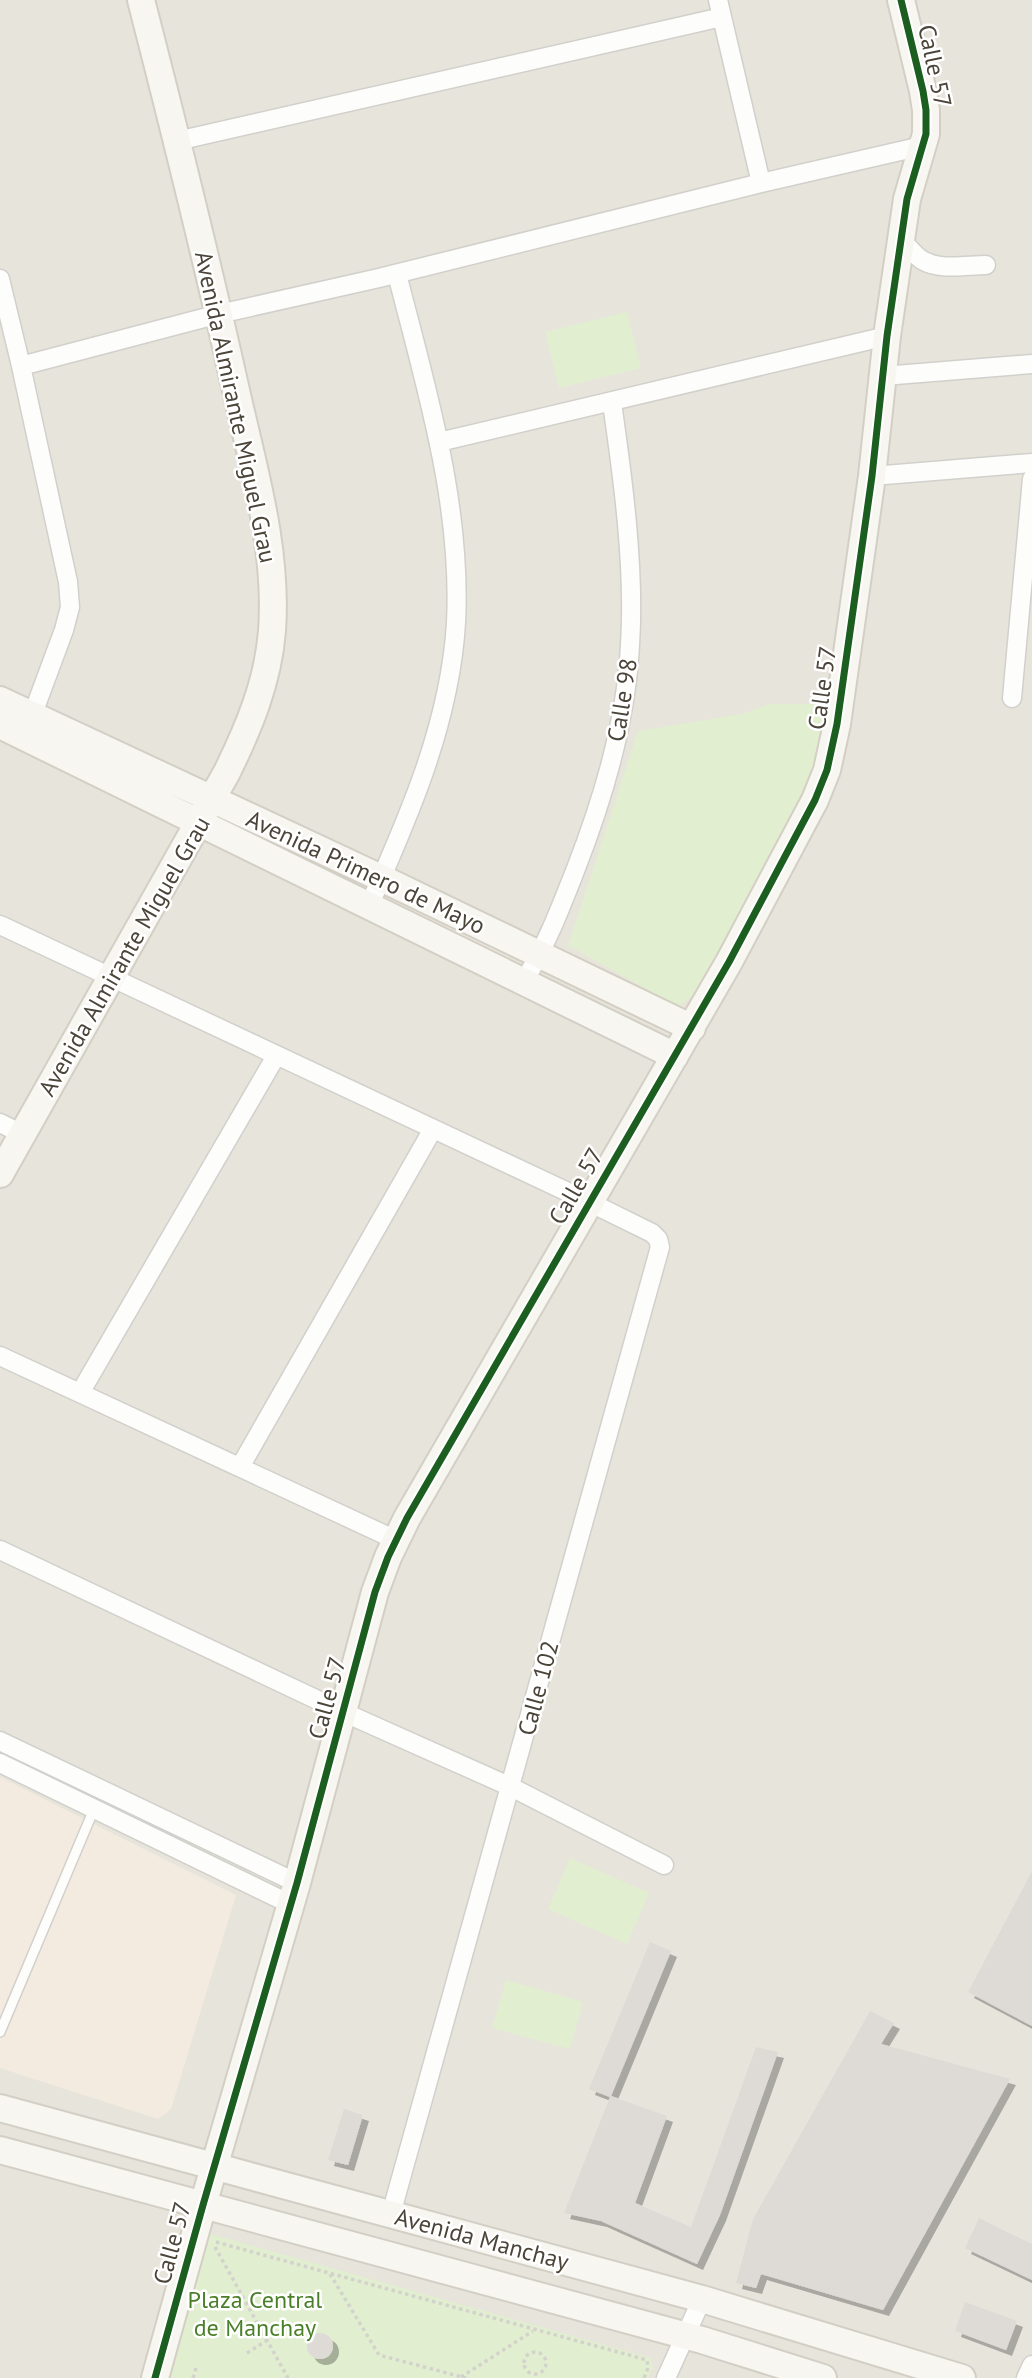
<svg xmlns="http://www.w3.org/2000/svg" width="1032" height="2378" font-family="'PT Sans',sans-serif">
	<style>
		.residential { fill: #e7e4dc }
		.commercial { fill: #f3ebdf }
		.green { fill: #e1eecf }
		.building { fill: #dedbd6; filter: url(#shadow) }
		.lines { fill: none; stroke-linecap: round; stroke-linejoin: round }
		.lane-casing { stroke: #d2d0cb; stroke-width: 12 }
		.street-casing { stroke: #d2d0cb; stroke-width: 21 }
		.secondary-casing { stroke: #d3cfc5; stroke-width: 30 }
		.path { stroke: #d3d2cc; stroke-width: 3.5; stroke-dasharray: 3.5 3.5; stroke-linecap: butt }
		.lane { stroke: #fdfdfc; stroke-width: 9 }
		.street { stroke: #fdfdfc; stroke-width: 18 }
		.secondary { stroke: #f7f6f1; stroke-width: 26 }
		.cycleway-casing { stroke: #fff; stroke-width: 11 }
		.cycleway { stroke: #1b5e20; stroke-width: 7 }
		.labels { text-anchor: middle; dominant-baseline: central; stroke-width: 5; stroke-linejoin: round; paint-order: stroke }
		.street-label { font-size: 24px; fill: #4b4439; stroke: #fff }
		.park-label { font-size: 24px; fill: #4a7f2a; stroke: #fff }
	</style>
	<defs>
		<filter id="shadow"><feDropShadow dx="6" dy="6" stdDeviation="0" flood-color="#0004"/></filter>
	</defs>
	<rect width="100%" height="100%" fill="#f4f2ee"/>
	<!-- residential -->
	<path class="residential" d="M0,0h1032v2378h-1032z"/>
	<!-- commercial -->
	<path class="commercial" d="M0,1777l236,118 -65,214 -13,10 -158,-51z"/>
	<!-- green -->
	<path class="green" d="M627,312l14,56 -82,20 -14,-56z
		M769,704h61l-22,91 -104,192 -26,20 -110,-62 70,-214 104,-17z
		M570,1858l79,35 -22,51 -79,-35z
		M506,1980l77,22 -13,47 -78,-21z
		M210,2234l441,124 2,10 -5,10h-480z"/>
	<!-- building -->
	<path class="building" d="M1032,1871v155l-64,-34z
		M650,1942l21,9 -60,145 56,20 -32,87 56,24 65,-180 22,5 -58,163 -23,49 -96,-43 -37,-8 46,-116 -21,-8z
		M870,2011l24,12 -13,21 129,35 -127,231 -122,-36 -5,14 -20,-5 17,-64z
		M344,2109l19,6 -15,50 -20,-5z
		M979,2218l53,26v36l-67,-32z
		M965,2302l52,19 -11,29 -51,-19z
		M307 2346a13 13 0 1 1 26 0a13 13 0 1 1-26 0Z"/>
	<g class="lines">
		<defs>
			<path id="lane" d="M0,2032l94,-223"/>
			<path id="street" d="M718,0l43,183
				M177,141l545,-124
				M901,240c7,6 13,15 21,20 18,11 45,5 64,5
				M0,279l21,87 47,216 2,25 -6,23 -32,86
				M21,366l198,-52 160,-36 382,-95 161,-37
				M883,376l149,-12
				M439,442l448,-106
				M872,476l160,-13
				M1012,698l20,-219
				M369,906c40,-90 81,-183 87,-283 6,-119 -30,-235 -59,-349
				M0,925l589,277 63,31 6,6 2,8 -269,967
				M524,981c22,-35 36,-72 51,-110 28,-72 51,-148 55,-226 5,-76 -7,-166 -18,-242
				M0,1123l22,11
				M0,1356l396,184
				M80,1393l196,-337
				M240,1467l193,-338
				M0,1550l343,162 168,75 153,78
				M0,1741l297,142
				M0,1763l290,141
				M666,2378l36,-79
				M1026,2378l6,-13"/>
			<path id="secondary" d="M0,700l381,178 311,150
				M0,725l675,331
				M0,1174l227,-402c22,-45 41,-90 45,-141 6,-83 -19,-164 -37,-245 -29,-129 -61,-258 -94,-386
				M0,2108l702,191 260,79
				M0,2150l702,190 121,38
				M155,2378l48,-173 94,-322 78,-291 13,-35 19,-39 322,-556 86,-162 12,-30 10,-46 35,-248 15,-140 20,-137 19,-65v-24l-3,-19 -22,-91"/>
		</defs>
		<!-- lane casing -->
		<use href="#lane" class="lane-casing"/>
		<!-- street casing -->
		<use href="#street" class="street-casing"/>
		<!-- secondary casing -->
		<use href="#secondary" class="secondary-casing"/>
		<!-- path -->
		<path class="path" d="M216,2242l431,118 1,8 -4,10
			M215,2247l73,131
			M330,2274l49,81 87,23
			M524 2363a11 11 0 1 1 22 0a11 11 0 1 1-22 0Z
			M247,2353l19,-12
			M461,2377l72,-46
			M193,2378l3,-10"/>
		<!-- lane -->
		<use href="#lane" class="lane"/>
		<!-- street -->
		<use href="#street" class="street"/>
		<!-- secondary -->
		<use href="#secondary" class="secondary"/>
		<defs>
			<path id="cycleway" d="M155,2378l48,-173 94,-322 78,-291 13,-35 19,-39 322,-556 86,-162 12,-30 10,-46 35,-248 15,-140 20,-137 19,-65v-24l-3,-19 -22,-91"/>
		</defs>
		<!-- cycleway casing -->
		<use href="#cycleway" class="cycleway-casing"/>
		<!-- cycleway -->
		<use href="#cycleway" class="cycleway"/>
	</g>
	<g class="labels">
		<!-- street labels -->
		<g class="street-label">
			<text transform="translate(935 66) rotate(78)">Calle 57</text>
			<text transform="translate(236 407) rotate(78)">Avenida Almirante Miguel Grau</text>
			<text transform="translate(822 688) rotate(-82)">Calle 57</text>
			<text transform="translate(622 700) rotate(-81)">Calle 98</text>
			<text transform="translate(366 872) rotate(25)">Avenida Primero de Mayo</text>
			<text transform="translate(124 956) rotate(-60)">Avenida Almirante Miguel Grau</text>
			<text transform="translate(576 1186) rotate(-60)">Calle 57</text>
			<text transform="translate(538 1688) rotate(-75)">Calle 102</text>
			<text transform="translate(327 1698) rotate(-75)">Calle 57</text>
			<text transform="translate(482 2239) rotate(15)">Avenida Manchay</text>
			<text transform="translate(172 2243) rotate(-75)">Calle 57</text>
		</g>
		<!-- park labels -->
		<g class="park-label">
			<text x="255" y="2299">Plaza Central<tspan x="255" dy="28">de Manchay</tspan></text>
		</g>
	</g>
</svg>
